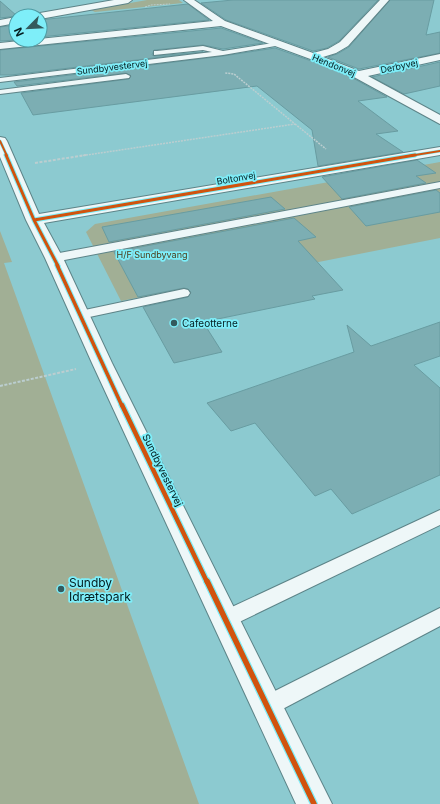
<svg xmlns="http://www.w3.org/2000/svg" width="440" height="804" font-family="Inter,sans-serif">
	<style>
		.green { fill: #a1af95 }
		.building { fill: #7caeb3; stroke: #689ca1 }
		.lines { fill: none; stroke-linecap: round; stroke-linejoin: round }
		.service-casing { stroke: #5d8488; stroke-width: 2 }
		.minor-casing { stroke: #5d8488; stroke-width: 2 }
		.tertiary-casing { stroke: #5d8488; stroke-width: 2 }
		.path-far2 { stroke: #bbced0; stroke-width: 1; stroke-dasharray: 2 1; stroke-linecap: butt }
		.path-far1 { stroke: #bbced0; stroke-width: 1.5; stroke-dasharray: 2 1; stroke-linecap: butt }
		.path { stroke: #bbced0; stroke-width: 2; stroke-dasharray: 3 1.5; stroke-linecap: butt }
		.service { fill: #eef7f8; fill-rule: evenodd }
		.minor { fill: #eef7f8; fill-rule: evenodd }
		.tertiary { fill: #eef7f8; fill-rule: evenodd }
		.cycleway-far4-casing { stroke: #7eeef9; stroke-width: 3 }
		.cycleway-far3-casing { stroke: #7eeef9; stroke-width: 5 }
		.cycleway-far2-casing { stroke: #7eeef9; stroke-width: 5.5 }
		.cycleway-far1-casing { stroke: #7eeef9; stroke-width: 7 }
		.cycleway-casing { stroke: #7eeef9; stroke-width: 8 }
		.cycleway-far4 { stroke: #d1530e; stroke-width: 2 }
		.cycleway-far3 { stroke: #d1530e; stroke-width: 3 }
		.cycleway-far2 { stroke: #d1530e; stroke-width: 3.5 }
		.cycleway-far1 { stroke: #d1530e; stroke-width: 4.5 }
		.cycleway { stroke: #d1530e; stroke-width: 5.5 }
		.poi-dot { fill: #345a5d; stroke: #7eeef9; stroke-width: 1.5 }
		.labels { text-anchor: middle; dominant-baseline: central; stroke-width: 3.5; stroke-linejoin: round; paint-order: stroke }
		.far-street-label { font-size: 9px; fill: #041d1f; stroke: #7eeef9 }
		.far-park-label { font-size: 9px; fill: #4c3d1c; stroke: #7eeef9 }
		.poi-label { font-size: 10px; fill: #041d1f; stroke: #7eeef9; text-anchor: start }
		.street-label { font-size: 10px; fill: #041d1f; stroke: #7eeef9 }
		.near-poi-label { font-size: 12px; fill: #041d1f; stroke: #7eeef9; text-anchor: start }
	</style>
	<rect width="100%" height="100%" fill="#8ccad0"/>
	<!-- green -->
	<path class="green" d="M147,0h32l4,3 -88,9 -4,-2z
		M440,162v76l-319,63 -35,-69 9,-8z
		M0,231l12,31 -8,1 195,541h-199z"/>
	<!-- building -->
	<path class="building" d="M233,0h145l-39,41 -12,7 -14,3 -87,-31 -25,-17z
		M390,0h44l-8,35 14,-3v21l-81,16 -31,-12 9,-3 12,-7z
		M0,1l17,15 -17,2z
		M188,4l21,16 -169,17v-17z
		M16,25v15l-16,1v-14z
		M221,28l42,15 -40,6 -20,-4 -49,5 -2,5 2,1 49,-4 -192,23h-11v-25z
		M275,48l67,24 45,25 -29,4 40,30 -22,3 27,18 -85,14 -6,-36 -55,-44 -224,29 -12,-22 108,-14 2,-3 -5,-3 -109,13 -3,-4 209,-26z
		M440,62v24l-36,8 -32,-17z
		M417,160l19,13 -20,3 10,7 -84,16 -20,-22z
		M436,190l4,3v19l-74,14 -17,-19z
		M271,197l14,12 -176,33 -7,-15z
		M294,218l22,19 -18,4 45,49 -31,6 3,3 -112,23 19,30 -48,11 -31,-56 45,-10 3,-5 -3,-3 -4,-1 -46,9 -24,-45z
		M440,322v34l-26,9 26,23v87l-88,39 -21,-25 -16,7 -60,-73 -24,8 -24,-28 147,-51 -7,-27 24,21z"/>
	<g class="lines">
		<defs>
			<path id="service" d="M279,42l3,2 -1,1 -58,10 -223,27v-4l212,-26 -9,-2 -49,5v-4h3l46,-5 20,5z
				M126,74l4,2 -1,2 -129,16v-4z
				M440,182v6l-386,74 -4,-2 -2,-2 2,-2 4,-2z
				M184,289l4,1 2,3 -2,3 -108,23 -5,-1 -2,-3 2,-3 5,-1z
				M440,510v15l-207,100 -7,3 -7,-3 -3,-6 3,-6z
				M440,608v18l-165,87 -8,3 -8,-3 -3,-7 3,-7z"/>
			<path id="minor" d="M184,0h10l31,21 88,32 15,-4 12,-7 40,-42h9l-41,46 -12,7 -13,4 36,14 81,-17v6l-72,16 72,39v9l-97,-53 -122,-45 -221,23v-6l213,-22z
				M0,137l5,1 2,3 32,73 401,-67v8l-396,68 19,35 49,105 220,441h-36l-204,-441 -47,-105 -19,-38 -26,-63z"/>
			<path id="tertiary" d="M114,0h18l-4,3 -88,16v-3h-5l5,-3z
				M16,17v6l-16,3v-6z"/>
		</defs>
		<!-- service casing -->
		<use href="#service" class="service-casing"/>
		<!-- minor casing -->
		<use href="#minor" class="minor-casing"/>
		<!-- tertiary casing -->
		<use href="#tertiary" class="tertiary-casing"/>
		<!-- path-far2 -->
		<path class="path-far2" d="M145,7l6,-2 19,-1"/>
		<!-- path-far1 -->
		<path class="path-far1" d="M295,124l31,25
			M80,156l215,-32 -61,-50 -9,-1"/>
		<!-- path -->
		<path class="path" d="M35,163l51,-8
			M0,386l76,-17"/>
		<!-- service -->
		<use href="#service" class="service"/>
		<!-- minor -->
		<use href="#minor" class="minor"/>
		<!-- tertiary -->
		<use href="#tertiary" class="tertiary"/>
		<defs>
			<path id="cycleway-far4" d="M0,141l7,15
				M409,156l31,-5"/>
			<path id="cycleway-far3" d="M6,155l28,65 24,46
				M34,220l381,-65"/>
			<path id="cycleway-far2" d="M57,265l65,141"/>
			<path id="cycleway-far1" d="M122,405l85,177"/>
			<path id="cycleway" d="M207,581l107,223"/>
		</defs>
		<!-- cycleway-far4 casing -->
		<use href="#cycleway-far4" class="cycleway-far4-casing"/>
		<!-- cycleway-far3 casing -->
		<use href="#cycleway-far3" class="cycleway-far3-casing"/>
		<!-- cycleway-far2 casing -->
		<use href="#cycleway-far2" class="cycleway-far2-casing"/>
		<!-- cycleway-far1 casing -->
		<use href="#cycleway-far1" class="cycleway-far1-casing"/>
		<!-- cycleway casing -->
		<use href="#cycleway" class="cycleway-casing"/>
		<!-- cycleway-far4 -->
		<use href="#cycleway-far4" class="cycleway-far4"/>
		<!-- cycleway-far3 -->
		<use href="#cycleway-far3" class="cycleway-far3"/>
		<!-- cycleway-far2 -->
		<use href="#cycleway-far2" class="cycleway-far2"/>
		<!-- cycleway-far1 -->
		<use href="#cycleway-far1" class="cycleway-far1"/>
		<!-- cycleway -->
		<use href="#cycleway" class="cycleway"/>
	</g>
	<!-- markers -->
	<g class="poi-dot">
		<circle cx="174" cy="323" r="4"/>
		<circle cx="61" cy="589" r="4"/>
	</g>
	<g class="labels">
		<!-- far-street labels -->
		<g class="far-street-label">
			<text transform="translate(334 65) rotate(22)">Hendonvej</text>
			<text transform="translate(399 66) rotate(-12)">Derbyvej</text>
			<text transform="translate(112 67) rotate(-7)">Sundbyvestervej</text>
			<text transform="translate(236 178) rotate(-10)">Boltonvej</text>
		</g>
		<!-- far-park labels -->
		<g class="far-park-label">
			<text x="152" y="254">H/F Sundbyvang</text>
		</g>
		<!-- poi labels -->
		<g class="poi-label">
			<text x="182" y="323">Cafeotterne</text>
		</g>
		<!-- street labels -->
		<g class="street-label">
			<text transform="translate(163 470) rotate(64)">Sundbyvestervej</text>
		</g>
		<!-- near-poi labels -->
		<g class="near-poi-label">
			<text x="69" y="582">Sundby<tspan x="69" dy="14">Idrætspark</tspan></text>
		</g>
	</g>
	<!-- north arrow -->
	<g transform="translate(28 28) rotate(246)"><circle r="19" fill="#7eeef9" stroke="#4d9aa2"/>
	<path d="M0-3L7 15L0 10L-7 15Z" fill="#345a5d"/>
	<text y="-6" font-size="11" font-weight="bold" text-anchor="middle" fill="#041d1f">N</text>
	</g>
</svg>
